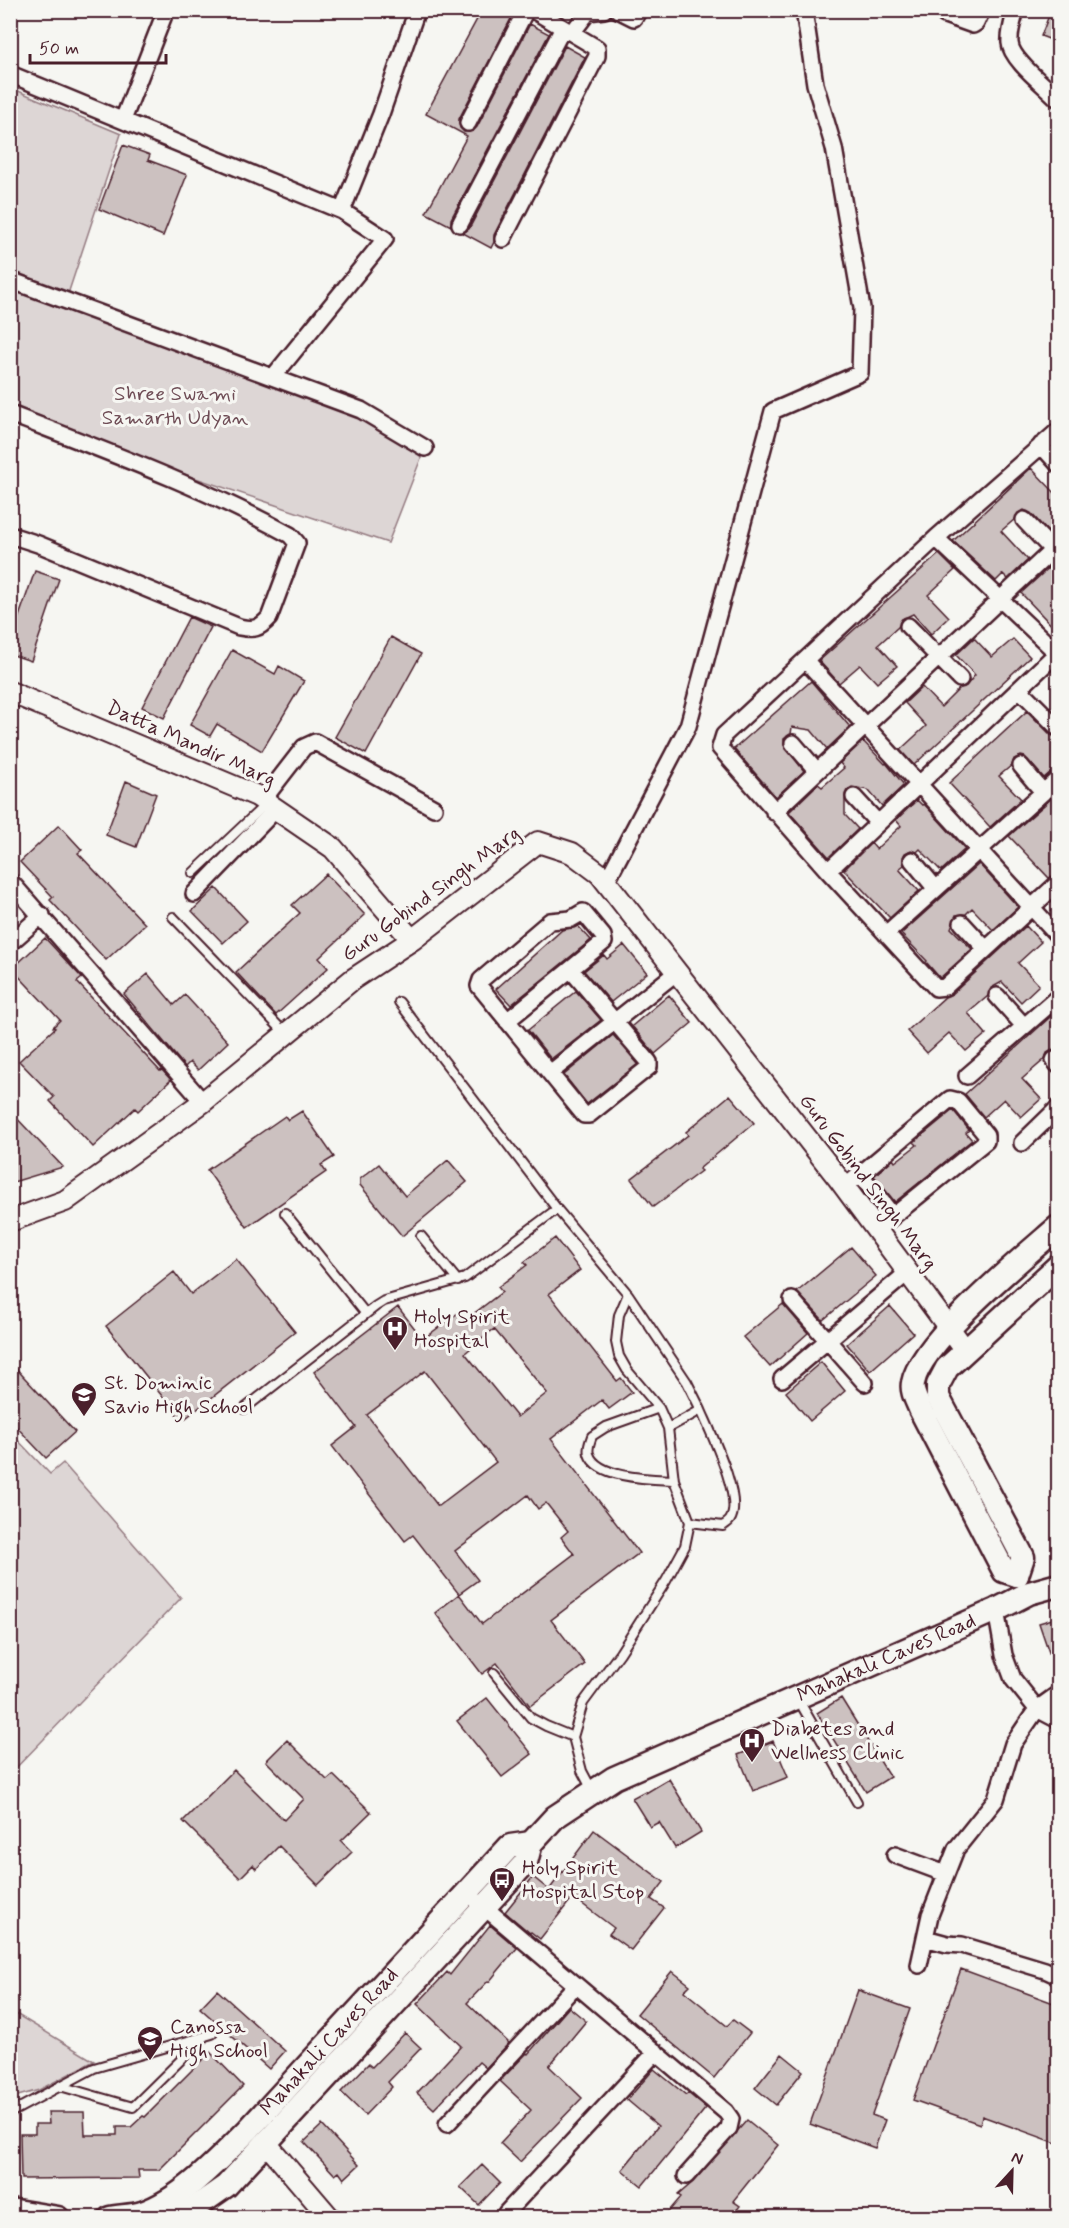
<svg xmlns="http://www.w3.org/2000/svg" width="1069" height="2228" font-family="Mynerve,sans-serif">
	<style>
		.green { fill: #ddd6d5; stroke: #947a80; stroke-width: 1.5 }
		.building { fill: #ccc1c0; stroke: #4a1f2b; stroke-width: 1.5; fill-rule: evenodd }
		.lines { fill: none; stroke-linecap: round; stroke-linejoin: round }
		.service-casing { stroke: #4a1f2b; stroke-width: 12 }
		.minor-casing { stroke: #4a1f2b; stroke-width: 20 }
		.tertiary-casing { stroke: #4a1f2b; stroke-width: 24 }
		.secondary-casing { stroke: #4a1f2b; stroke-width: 27 }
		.service { stroke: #f6f6f2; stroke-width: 8 }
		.minor { stroke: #f6f6f2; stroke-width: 15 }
		.tertiary { stroke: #f6f6f2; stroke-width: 20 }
		.secondary { stroke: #f6f6f2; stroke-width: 22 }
		.labels { text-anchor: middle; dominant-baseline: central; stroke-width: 6; stroke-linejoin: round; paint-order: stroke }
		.park-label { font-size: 21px; fill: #6f4d56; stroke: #f6f6f2 }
		.street-label { font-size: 21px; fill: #4a1f2b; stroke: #f6f6f2 }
		.poi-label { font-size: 21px; fill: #4a1f2b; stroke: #f6f6f2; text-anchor: start }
	</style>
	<rect width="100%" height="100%" fill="#f6f6f2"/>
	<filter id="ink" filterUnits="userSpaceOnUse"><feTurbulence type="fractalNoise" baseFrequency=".0167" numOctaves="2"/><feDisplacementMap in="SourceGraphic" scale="12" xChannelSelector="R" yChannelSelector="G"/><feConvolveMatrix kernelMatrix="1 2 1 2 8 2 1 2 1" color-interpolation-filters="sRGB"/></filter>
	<g filter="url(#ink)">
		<!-- green -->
		<path class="green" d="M11,88l110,46 -55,166 261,102 98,46 -37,95 -234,-79 -143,-60z
			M11,1433l39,41 13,-11 118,135 -170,175z
			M11,2011l83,50 -55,29 -28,8z"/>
		<!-- building -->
		<path class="building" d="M482,10h27l5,3 -55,106 1,9 4,4 9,-1 4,-4 53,-103 19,10 -98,185v7l-25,-13 41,-77 -41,-22z
			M1051,10h8v33l-18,-7z
			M565,46l20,11 -91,178v7l-3,6 -28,-15 6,-4z
			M123,145l27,10 -2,5 39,15 -24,61 -64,-27z
			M1031,468l28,29v25l-11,10 -17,-19 -7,-3 -6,3 -3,6 -14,12 27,29 -20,19 -5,-5 -7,7 -43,-40z
			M939,554l16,16 -27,25 21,22 -18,17 -18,-20 -11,5 -4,8 -20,18 19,21 -20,17 -17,-18 -21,18 -20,-22z
			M1053,564l6,2v67l-38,-40z
			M35,571l24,8 -28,82 -21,-7v-12z
			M189,617l22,10 -47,91 -22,-11z
			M391,637l30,17 -55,100 -31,-17z
			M974,638l18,19 21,-18 17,18 -116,108 -14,-15 26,-24 -21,-23 17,-16 19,20 19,-19 6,-2 9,-11 -19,-20z
			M232,650l43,24 4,-8 25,15 -42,70 -45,-27 -7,12 -20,-11z
			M811,681l39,46 -23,22 -16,-19 -19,-3 -1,7 -7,5v6l20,26 -28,26 -42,-48z
			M1027,711l24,24 8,3v32l-7,1 -8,7 -19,-21 -4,-1 -7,3 -2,6 -13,11 22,23 -31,28 -41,-44z
			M863,741l22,23 1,-1 18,22 -22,21 -14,-16 -16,-3 -5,3 -2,5v20l13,14 -29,28 -40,-45 29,-28 4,3 22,-19 -4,-5z
			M126,781l30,13 -20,53 -30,-12z
			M1059,792v82l-10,4 -40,-42z
			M917,800l5,5 2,-1 41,45 -24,22 -21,-22 -3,3 -6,-2 -6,3 -2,4 1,8 -5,4 20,22 -29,27 -46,-48 27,-27 5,6 25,-23 -5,-6z
			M59,825l23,25 -4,3 67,71 -39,36 -56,-60 3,-3 -33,-35z
			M979,864l39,43 -25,23 -21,-22 -6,6 -10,1 -5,13 21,21 -32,29 -14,-16 1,-1 -26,-27z
			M326,874l39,41 -46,43 9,10 -52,47 -40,-43 64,-59 -8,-8z
			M216,888l31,33 -24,22 -31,-32z
			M578,926l13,14 -80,65 -15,-16 66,-59z
			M1026,926l15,16 -23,21 21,22 -18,17 -19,-20 -11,6 -3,8 -20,17 18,21 -20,17 -17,-18 -22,20 -20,-22 38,-34 7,-3z
			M45,938l37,40 -5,4 83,89 2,-1 9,10 -33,31 -3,-3 -42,39 -43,-46 4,-4 -35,-36 36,-33 -2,-1 7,-7 -48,-51z
			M624,945l23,28 -36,29 -27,-31 20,-16 3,4z
			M148,974l26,31 11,-10 43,47 -30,28 -8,-8 -5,5 -61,-73z
			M576,991l25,29 -50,39 -23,-29z
			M669,995l23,28 -37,31 -23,-28z
			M1059,1009v37l-12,7 -2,6 -23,20 19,20 -20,18 -17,-18 -20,18 -19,-23z
			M613,1035l25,29 -51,40 -23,-29z
			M730,1095l24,28 -55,46 2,2 -48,36 -22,-28 57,-44 -2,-3z
			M953,1110l16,20 -3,3 6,7 -77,62 -21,-26 19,-17 2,3 22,-17 -3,-3z
			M10,1111l53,56 -53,16z
			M302,1111l32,46 -13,8 5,7 -79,55 -40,-57 78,-54 3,4z
			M448,1160l19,22 -65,54 -42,-51v-6l19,-15 26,32z
			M555,1238l25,32 -31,24 68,87 4,-3 11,14 -23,17 -7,-9 -51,39 88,114 -88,67 34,44 -55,42 -33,-43 -15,11 -47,-61 24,-19 -46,-59 -8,6 -73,-95 24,-19 -42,-55 84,-65 25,32 35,-26 6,8 38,-29 -4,-5 29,-22 -3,-3zM494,1329l53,64 -30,24 -52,-64zM425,1371l71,91 -58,44 -71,-91zM528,1495l10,14 8,-6 22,28 -7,6 13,17 -92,70 -23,-30 19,-14 -23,-29z
			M851,1247l25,29 -53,44 -26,-28z
			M236,1259l59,73 -113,89 -76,-95 68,-54 17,22z
			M783,1304l25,29 -38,34 -27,-30z
			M890,1306l23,27 -43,38 -23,-27z
			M10,1362l65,70 -29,26 -36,-38z
			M821,1362l24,29 -35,30 -24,-29z
			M1059,1617v55l-3,1 -17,-50z
			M487,1698l45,56 -30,23 -45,-56z
			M841,1698l49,79 -24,15 -49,-79z
			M287,1740l40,40 6,-5 38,37 -30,29 11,11 -34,33 -39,-39 -23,23 -3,-4 -13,13 -57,-57 51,-51 50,50 20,-21 -38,-38z
			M773,1741l15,36 -35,14 -15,-36z
			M669,1779l32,53 -26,16 -16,-26 -9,5 -18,-29 13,-7 1,2z
			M594,1830l70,52 -13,17 13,9 -33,42 -22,-16 5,-6 -41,-31 -33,42 -9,-7 -1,1 -25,-21 28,-35 16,13z
			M490,1925l27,23 -28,34 -1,-1 -21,22 42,40 -23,25 -7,-6 -45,47 -17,-16 44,-47 -44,-42 30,-32 3,3z
			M961,1969l98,36v139l-77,-28 -2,8 -67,-24z
			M672,1971l18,14 -6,6 43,35 6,-6 17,13 -36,45 -77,-64z
			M217,1990l68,61 -16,18 -69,-61z
			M858,1990l52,19 -38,106 13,5 -10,28 -65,-24z
			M569,2007l17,14 -37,45 33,32 -62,64 -20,-19 31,-33 -31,-29 27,-28 1,1z
			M405,2033l16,15 -33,34 4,5 -27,28 -24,-23 27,-28 4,3z
			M210,2052l33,34 -84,84h-21l1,8 -118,1 -1,-45h15v-10h14l-1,-12h36l1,23h32v-8h14l12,-11 2,1z
			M782,2054l21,17 -27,34 -21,-17z
			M654,2069l32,26 2,-2 18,15 -64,78 -20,-16 36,-44 -31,-26z
			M747,2120l31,25 -45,56 7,5 -9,11h-67l17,-20 -3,-2 15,-13z
			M322,2125l37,40 -15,14 -5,-7 -4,3 -31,-33z
			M482,2165l18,18 -21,22 -19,-18z"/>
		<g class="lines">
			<defs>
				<path id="service" d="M193,873l73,-69
					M173,917l112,116
					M399,1002l158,207 71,85 -9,21 -3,27 3,14 8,14 32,38 9,20 6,52 16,42 -5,24 -19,35 -46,72 -37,50 -10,34 9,34 10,19
					M285,1213l81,101
					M421,1236l37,45
					M628,1294l59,88 14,28
					M659,1408l-53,19 -14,9c-2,6 -5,12 -3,18 8,25 65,25 85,26
					M244,1409l132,-103 8,-5 81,-23 92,-69
					M668,1428l33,-18c9,21 43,90 29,110 -2,3 -5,4 -7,6l-33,-4
					M494,1673l37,45 15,8 27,11
					M798,1699l59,103
					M60,2086l73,21 71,-70
					M10,2113l84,-45 118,-34"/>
				<path id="minor" d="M618,10l16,8 5,-8
					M942,10l3,5 28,10 3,-2 6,-13
					M1016,10c-3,11 -7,22 -6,33 1,17 36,43 48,56
					M572,33l16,-21 16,-2
					M10,74l332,137 43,28 -112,138
					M123,120l43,-110
					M468,123l58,-113
					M342,211l39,-97 36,-104
					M460,224l103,-196
					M503,239l94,-183v-8l-64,-38
					M10,280l351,130 64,38
					M10,414c95,37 191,72 280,121l7,8 -28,75c-10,11 -15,12 -30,9l-201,-83 -28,-9
					M1058,431l-122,107 -131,122 253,276
					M1041,445l17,19
					M1024,520l34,36
					M936,538l121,115
					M908,626l52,53
					M805,660l-81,75 -4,13 108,123 108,117 9,-1 113,-104
					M1019,689l39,39
					M793,743l24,28
					M1021,766l22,26
					M854,797l24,26
					M263,800l41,-53 11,-5 119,66
					M774,812l284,-267
					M912,860l24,29
					M828,871l230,-219
					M10,881l193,221
					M606,882l82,-156 85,-315 87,-38 2,-65 -28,-160 -19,-64 -11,-74
					M194,894l82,-85
					M962,923l24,26
					M886,934l172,-155
					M10,943l32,-28
					M997,996l27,30
					M507,1021l97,-79 -1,-6 -20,-24 -12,7 -21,2 -69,59 -2,6 105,129h5l60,-48v-5l-78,-92
					M1054,1060l4,5
					M550,1073l127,-101
					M967,1076l91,-79
					M1022,1143l36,-35
					M860,1174l33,42
					M845,1187l105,-88 8,2 28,34v6l-110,89
					M792,1300l73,83
					M782,1379l125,-106
					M996,1610l8,45 9,24 24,30 21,11
					M895,1855l51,19
					M477,1901l249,211 5,7 -2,9 -43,48
					M925,1938l22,6 15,1 83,25 13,6
					M919,1965l11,-50 26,-66 40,-50 17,-55 24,-35 21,-15
					M447,2124l129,-139
					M506,2213l150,-161"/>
				<path id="tertiary" d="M10,692l247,104 76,52 79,92
					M10,1221l55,-20 138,-99 150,-123 59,-39 126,-98 34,11 28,21 238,304 128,173
					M266,2143l64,75"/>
				<g id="secondary">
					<path d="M1017,1575l-13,-4 -84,-162c-3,-8 -9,-18 -7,-26 7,-41 112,-127 145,-156"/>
					<path d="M1017,1575l6,-18 -85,-160v-12l9,-17 111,-102"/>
					<path d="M10,2210l48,8"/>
					<path id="s1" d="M110,2218c10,-2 22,-2 32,-5 40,-14 76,-53 106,-83l262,-284 21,-3"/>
					<path id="s2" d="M180,2218l46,-32 300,-324 5,-19 24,-26 59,-39 382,-168 33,-17 29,-8"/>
				</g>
			</defs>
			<!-- service casing -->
			<use href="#service" class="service-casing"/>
			<!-- minor casing -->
			<use href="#minor" class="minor-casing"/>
			<!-- tertiary casing -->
			<use href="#tertiary" class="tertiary-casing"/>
			<!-- secondary casing -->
			<use href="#secondary" class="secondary-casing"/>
			<!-- service -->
			<use href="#service" class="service"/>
			<!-- minor -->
			<use href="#minor" class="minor"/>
			<!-- tertiary -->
			<use href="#tertiary" class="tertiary"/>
			<!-- secondary -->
			<use href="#secondary" class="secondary"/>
		</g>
	</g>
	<!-- icons -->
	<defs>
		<symbol id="hospital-pin" viewBox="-11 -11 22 30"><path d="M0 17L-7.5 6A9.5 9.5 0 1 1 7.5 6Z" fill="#4a1f2b" stroke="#f6f6f2"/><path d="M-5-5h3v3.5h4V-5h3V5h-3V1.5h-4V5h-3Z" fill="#fff"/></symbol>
		<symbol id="school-pin" viewBox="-11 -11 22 30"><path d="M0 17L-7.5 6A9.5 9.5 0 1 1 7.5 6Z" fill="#4a1f2b" stroke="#f6f6f2"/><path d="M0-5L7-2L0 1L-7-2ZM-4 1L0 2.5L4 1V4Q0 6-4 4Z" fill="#fff"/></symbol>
		<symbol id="bus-pin" viewBox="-11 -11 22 30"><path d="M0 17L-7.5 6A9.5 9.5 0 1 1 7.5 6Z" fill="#4a1f2b" stroke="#f6f6f2"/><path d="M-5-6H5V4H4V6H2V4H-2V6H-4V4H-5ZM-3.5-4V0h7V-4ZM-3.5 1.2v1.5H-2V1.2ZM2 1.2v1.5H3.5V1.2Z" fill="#fff"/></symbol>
	</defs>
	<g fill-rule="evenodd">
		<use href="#hospital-pin" x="380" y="1314" width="30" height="40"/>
		<use href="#school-pin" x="69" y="1380" width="30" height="40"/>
		<use href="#hospital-pin" x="737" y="1726" width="30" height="40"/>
		<use href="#bus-pin" x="487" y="1865" width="30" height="40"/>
		<use href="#school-pin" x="135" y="2024" width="30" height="40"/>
	</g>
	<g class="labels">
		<!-- park labels -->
		<g class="park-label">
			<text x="175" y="394">Shree Swami<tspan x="175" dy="24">Samarth Udyan</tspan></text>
		</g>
		<!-- street labels -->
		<g class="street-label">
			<text transform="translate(191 744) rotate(24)">Datta Mandir Marg</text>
			<text transform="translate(431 894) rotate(-36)">Guru Gobind Singh Marg</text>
			<text transform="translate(868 1182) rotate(53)">Guru Gobind Singh Marg</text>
			<text stroke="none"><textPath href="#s2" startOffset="921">Mahakali Caves Road</textPath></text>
			<text stroke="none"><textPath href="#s1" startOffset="288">Mahakali Caves Road</textPath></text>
		</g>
		<!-- poi labels -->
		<g class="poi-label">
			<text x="414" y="1317">Holy Spirit<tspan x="414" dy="24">Hospital</tspan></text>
			<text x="104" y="1383">St. Dominic<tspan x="104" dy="24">Savio High School</tspan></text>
			<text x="771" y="1729">Diabetes and<tspan x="771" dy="24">Wellness Clinic</tspan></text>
			<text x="522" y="1868">Holy Spirit<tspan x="522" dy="24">Hospital Stop</tspan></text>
			<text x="170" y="2027">Canossa<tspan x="170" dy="24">High School</tspan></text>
		</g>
	</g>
	<!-- margin -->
	<rect width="1069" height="2228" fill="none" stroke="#f6f6f2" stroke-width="36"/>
	<rect x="18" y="18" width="1033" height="2192" fill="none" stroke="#4a1f2b" stroke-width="2" filter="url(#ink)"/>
	<!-- north arrow -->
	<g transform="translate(1012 2171) rotate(22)" stroke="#f6f6f2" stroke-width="4.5" paint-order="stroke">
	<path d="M0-4.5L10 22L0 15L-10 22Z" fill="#4a1f2b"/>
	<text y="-9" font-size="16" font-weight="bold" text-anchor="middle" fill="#4a1f2b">N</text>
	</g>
	<!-- scale -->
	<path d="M30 54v9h136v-9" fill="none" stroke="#4a1f2b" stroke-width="3"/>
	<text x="39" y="54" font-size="18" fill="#4a1f2b" stroke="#f6f6f2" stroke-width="4.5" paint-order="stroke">50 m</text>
</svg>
